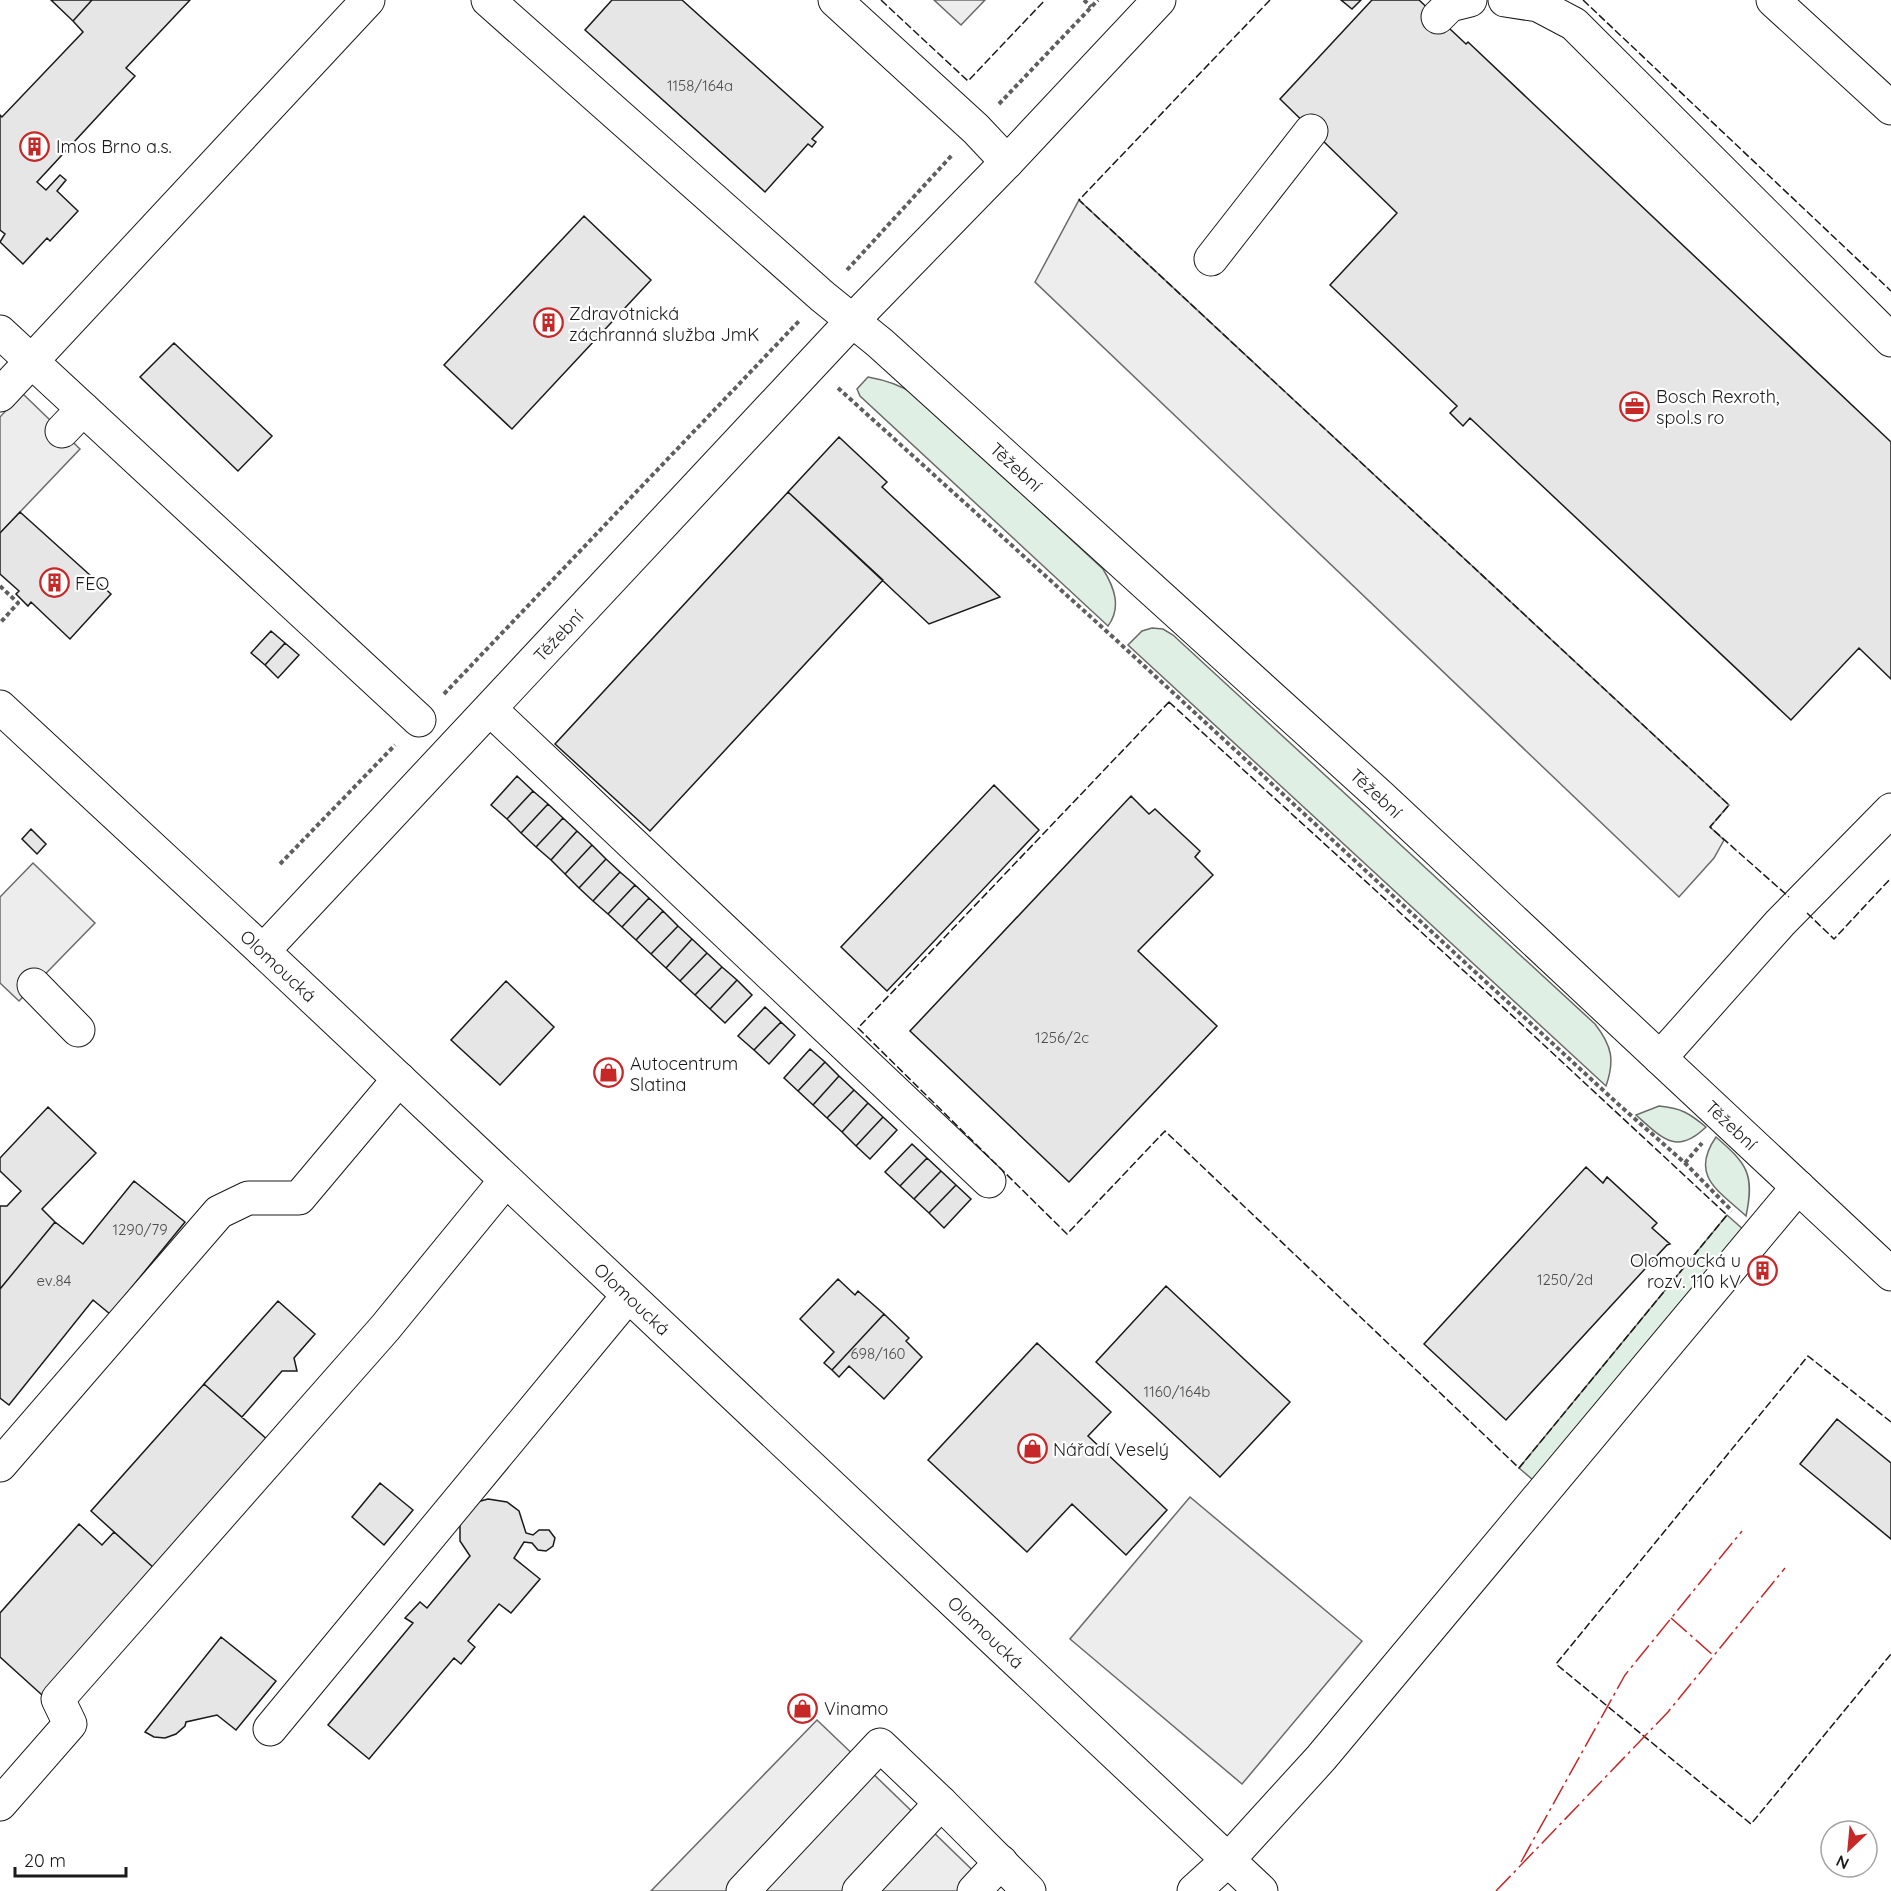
<svg xmlns="http://www.w3.org/2000/svg" width="1891" height="1891" font-family="Quicksand,sans-serif">
	<style>
		.green { fill: #e0efe3; stroke: #6a6a6a; stroke-width: 1.5 }
		.parking { fill: #ededed; stroke: #6a6a6a; stroke-width: 1.5 }
		.building { fill: #e6e6e6; stroke: #1a1a1a; stroke-width: 1.5 }
		.lines { fill: none; stroke-linecap: round; stroke-linejoin: round }
		.minor-casing { stroke: #1a1a1a; stroke-width: 35 }
		.major-casing { stroke: #1a1a1a; stroke-width: 35 }
		.path { stroke: #5f5f5f; stroke-width: 4; stroke-dasharray: 4.5 3; stroke-linecap: butt }
		.minor { stroke: #fff; stroke-width: 33 }
		.major { stroke: #fff; stroke-width: 33 }
		.fence { stroke: #1a1a1a; stroke-width: 1.5; stroke-dasharray: 8 3; stroke-linecap: butt }
		.power { stroke: #c62828; stroke-width: 1.5; stroke-dasharray: 21 4.5 3 4.5; stroke-linecap: butt }
		.labels { text-anchor: middle; dominant-baseline: central; stroke-width: 4.5; stroke-linejoin: round; paint-order: stroke }
		.number-label { font-size: 15px; fill: #4d4d4d }
		.poi-label { font-size: 18px; fill: #1a1a1a; stroke: #fff; text-anchor: start }
		.street-label { font-size: 18px; fill: #1a1a1a; stroke: #fff }
	</style>
	<rect width="100%" height="100%" fill="#fff"/>
	<!-- green -->
	<path class="green" d="M868,377c17,3 31,7 46,17l189,175c11,18 19,38 5,57l-248,-230 -3,-7z
		M1152,628l11,1 10,6 422,389c17,22 20,36 11,62l-478,-441 14,-14z
		M1659,1106c22,2 30,7 47,21 -30,29 -44,11 -70,-12z
		M1716,1137c31,27 39,37 30,79 -27,-25 -57,-40 -30,-79z
		M1727,1215l18,16 -204,256 -22,-19z"/>
	<!-- parking -->
	<path class="parking" d="M934,0h51l-24,25z
		M1079,200l650,605 -19,22 14,13 -10,18 -35,39 -644,-615z
		M22,393l58,56 -80,84v-116z
		M33,863l62,60 -76,78 -19,-18v-86z
		M1190,1497l172,144 -120,143 -172,-145z
		M817,1720l45,43 132,128h-343z"/>
	<!-- building -->
	<path class="building" d="M51,0h41l-19,21z
		M92,0h98l-64,68 9,8 -98,106 9,8 14,-15 6,5 -9,11 21,20 -28,30 -3,-3 -24,26 -23,-22 5,-8 -5,-4v-115l2,2 81,-85 -10,-11z
		M612,0h70l141,127 -11,12 4,3 -4,5 -4,-3 -43,48 -180,-162z
		M1341,0h20l-9,9z
		M1372,0h47l47,44 2,-2 423,400v237l-32,-31 -68,72 -321,-302 -7,8 -13,-13 7,-7 -127,-121 67,-72 -117,-114z
		M584,216l67,64 -139,149 -68,-64z
		M174,343l98,93 -34,35 -98,-94z
		M839,437l48,45 -5,5 118,110 -71,27 -141,-132z
		M788,492l95,88 -233,251 -95,-87z
		M20,512l91,82 -41,45 -39,-37 -3,4 -12,-12 3,-3 -19,-17v-41z
		M271,631l14,12 -20,22 -14,-12z
		M285,643l14,12 -21,23 -13,-13z
		M517,776l16,15 -26,28 -16,-14z
		M994,785l45,45 -152,161 -46,-44z
		M533,791l15,13 -27,29 -14,-14z
		M1131,796l18,18 6,-5 45,42 -5,6 18,18 -75,76 79,75 -148,156 -159,-151z
		M548,804l15,14 -27,29 -15,-14z
		M563,818l14,13 -26,29 -15,-13z
		M31,829l15,15 -9,10 -15,-15z
		M577,831l15,14 -27,29 -14,-14z
		M592,845l14,14 -27,29 -14,-14z
		M606,859l14,13 -27,29 -14,-13z
		M620,872l15,13 -27,29 -15,-13z
		M635,885l14,13 -27,29 -14,-13z
		M649,898l14,13 -27,29 -14,-13z
		M663,911l15,15 -27,28 -15,-14z
		M678,926l14,13 -26,29 -15,-14z
		M692,939l15,14 -27,28 -14,-13z
		M707,953l15,14 -27,28 -15,-14z
		M722,967l15,13 -27,29 -15,-14z
		M737,980l15,15 -27,28 -15,-14z
		M506,981l48,46 -54,58 -49,-45z
		M765,1007l16,15 -27,28 -16,-14z
		M781,1022l14,13 -26,29 -15,-14z
		M810,1049l15,13 -27,29 -14,-13z
		M825,1062l14,14 -26,29 -15,-14z
		M839,1076l15,14 -27,28 -14,-13z
		M854,1090l14,13 -26,29 -15,-14z
		M868,1103l15,14 -27,29 -14,-14z
		M48,1107l48,46 -54,56 13,13 -55,67v-83h7l14,-15 -21,-20v-13z
		M883,1117l14,13 -27,29 -14,-13z
		M912,1144l15,14 -27,28 -15,-14z
		M927,1158l14,13 -27,28 -14,-13z
		M1586,1167l17,16 4,-6 50,46 -5,5 18,16 -3,1 -161,175 -82,-76z
		M941,1171l15,14 -27,28 -15,-14z
		M134,1181l51,41 -75,92 -17,-14 -84,105 -9,-7v-109l55,-67 28,22z
		M956,1185l15,14 -27,29 -15,-15z
		M1763,1256l12,8 -15,21 -11,-9z
		M838,1279l17,16 3,-4 26,23 -52,56 -8,-7 10,-11 -34,-33z
		M1166,1286l124,116 -70,75 -124,-115z
		M278,1301l37,33 -21,24 3,13h-15l-40,46 -38,-33z
		M884,1314l25,24 -3,3 16,16 -38,42 -35,-33 -10,11 -7,-7z
		M1037,1343l74,69 -23,24 79,74 -41,45 -54,-51 -45,48 -99,-92z
		M204,1384l65,57 -114,128 -64,-58z
		M1837,1419l54,44v76l-91,-75z
		M380,1483l33,27 -29,35 -32,-28z
		M488,1499l19,3 12,9 7,22 7,2 6,-5h10l6,8 -2,8 -7,5 -8,-1 -6,-7 -8,-1 -10,16 26,21 -29,34 -12,-9 -31,37 7,6 -14,17 -7,-6 -85,101 -41,-34 85,-102 -8,-5 15,-16 7,6 43,-52 -10,-15v-18l17,-21z
		M79,1524l23,21 12,-13 41,37 -113,126 -42,-38v-44z
		M221,1637l55,44 -40,49 -19,-15 -31,7 -1,4 -9,8 -11,4 -11,-1 -9,-5z"/>
	<g class="lines">
		<defs>
			<g id="minor">
				<path id="s1" d="M488,0l334,296 58,47 501,454 510,477"/>
				<path d="M835,0l141,129 31,33"/>
				<path d="M1505,0l33,5 36,19 317,316"/>
				<path d="M1773,0l118,108"/>
				<path d="M1438,17l12,-12 20,-5"/>
				<path d="M1211,259l100,-128"/>
				<path d="M0,332l419,388"/>
				<path d="M0,395l368,-395"/>
				<path d="M62,431l21,-22"/>
				<path d="M490,709l499,472"/>
				<path id="s2" d="M263,951l590,-631 154,-158 152,-162"/>
				<path d="M34,985l44,45"/>
				<path d="M1660,1058l120,-135 111,-113"/>
				<path d="M0,1465l219,-253 29,-14h51l100,-119"/>
				<path d="M270,1729l358,-433"/>
				<path d="M0,1804l70,-80 -12,-25 327,-371 121,-148"/>
				<path d="M743,1891l137,-146 61,58 88,88"/>
				<path d="M859,1891l82,-88"/>
				<path d="M974,1891l27,-29"/>
				<path d="M1194,1891l34,-31 93,-102 477,-571"/>
			</g>
			<g id="major">
				<path id="s3" d="M0,707l263,244 998,940"/>
			</g>
		</defs>
		<!-- minor casing -->
		<use href="#minor" class="minor-casing"/>
		<!-- major casing -->
		<use href="#major" class="major-casing"/>
		<!-- path -->
		<path class="path" d="M1084,0l7,7
			M999,104l99,-104
			M847,270l106,-116
			M838,388l276,250 504,466 67,59 47,48
			M0,586l18,17 -18,20
			M444,694l355,-373
			M280,864l115,-119
			M1685,1163l17,-20"/>
		<!-- minor -->
		<use href="#minor" class="minor"/>
		<!-- major -->
		<use href="#major" class="major"/>
		<!-- fence -->
		<path class="fence" d="M881,0l87,81 77,-81
			M1270,0l-191,200 650,605 -19,22 79,70
			M1583,0l308,291
			M1169,702l307,280 251,233 -208,253 -354,-337 -98,103 -209,-206z
			M1807,913l27,26 57,-61
			M1891,1422l-83,-66 -252,308 195,160 140,-170"/>
		<!-- power -->
		<path class="power" d="M1671,1618l43,38
			M1521,1862l104,-187 117,-144
			M1496,1891l172,-179 117,-144"/>
	</g>
	<!-- icons -->
	<defs>
		<symbol id="building-ring" viewBox="-11 -11 22 22"><circle r="9.5" fill="#fff" stroke="#c62828" stroke-width="1.5"/><path d="M-4-6H4V6H1V3H-1V6H-4ZM-2.5-4.3h1.7v1.8h-1.7ZM.8-4.3h1.7v1.8H.8ZM-2.5-1h1.7V.8h-1.7ZM.8-1h1.7V.8H.8Z" fill="#c62828"/></symbol>
		<symbol id="office-ring" viewBox="-11 -11 22 22"><circle r="9.5" fill="#fff" stroke="#c62828" stroke-width="1.5"/><path d="M-6-3h4V-5.5h4V-3h4V5H-6ZM-1-4.5V-3h2v-1.5ZM-6 0V1H6V0Z" fill="#c62828"/></symbol>
		<symbol id="shop-ring" viewBox="-11 -11 22 22"><circle r="9.5" fill="#fff" stroke="#c62828" stroke-width="1.5"/><path d="M-5-2.5h2.3a2.7 3.5 0 0 1 5.4 0H5L5.5 6h-11ZM-1.5-2.5h3a1.5 2.3 0 0 0-3 0Z" fill="#c62828"/></symbol>
	</defs>
	<g fill-rule="evenodd">
		<use href="#building-ring" x="18" y="130" width="33" height="33"/>
		<use href="#building-ring" x="532" y="306" width="33" height="33"/>
		<use href="#office-ring" x="1618" y="390" width="33" height="33"/>
		<use href="#building-ring" x="38" y="566" width="33" height="33"/>
		<use href="#shop-ring" x="592" y="1056" width="33" height="33"/>
		<use href="#building-ring" x="1746" y="1254" width="33" height="33"/>
		<use href="#shop-ring" x="1016" y="1432" width="33" height="33"/>
		<use href="#shop-ring" x="786" y="1692" width="33" height="33"/>
	</g>
	<g class="labels">
		<!-- number labels -->
		<g class="number-label">
			<text x="700" y="85">1158/164a</text>
			<text x="1062" y="1037">1256/2c</text>
			<text x="140" y="1229">1290/79</text>
			<text x="1565" y="1279">1250/2d</text>
			<text x="54" y="1280">ev.84</text>
			<text x="878" y="1353">698/160</text>
			<text x="1177" y="1391">1160/164b</text>
		</g>
		<!-- poi labels -->
		<g class="poi-label">
			<text x="56" y="146">Imos Brno a.s.</text>
			<text x="569" y="313">Zdravotnická<tspan x="569" dy="21">záchranná služba JmK</tspan></text>
			<text x="1656" y="396">Bosch Rexroth,<tspan x="1656" dy="21">spol.s ro</tspan></text>
			<text x="75" y="583">FEO</text>
			<text x="630" y="1063">Autocentrum<tspan x="630" dy="21">Slatina</tspan></text>
			<text x="1741" y="1260" text-anchor="end">Olomoucká u<tspan x="1741" dy="21">rozv. 110 kV</tspan></text>
			<text x="1053" y="1449">Nářadí Veselý</text>
			<text x="824" y="1708">Vinamo</text>
		</g>
		<!-- street labels -->
		<g class="street-label">
			<text stroke="none"><textPath href="#s1" startOffset="705">Těžební</textPath></text>
			<text stroke="none"><textPath href="#s2" startOffset="432">Těžební</textPath></text>
			<text stroke="none"><textPath href="#s1" startOffset="1191">Těžební</textPath></text>
			<text stroke="none"><textPath href="#s3" startOffset="380">Olomoucká</textPath></text>
			<text stroke="none"><textPath href="#s1" startOffset="1677">Těžební</textPath></text>
			<text stroke="none"><textPath href="#s3" startOffset="866">Olomoucká</textPath></text>
			<text stroke="none"><textPath href="#s3" startOffset="1352">Olomoucká</textPath></text>
		</g>
	</g>
	<!-- north arrow -->
	<g transform="translate(1849 1849) rotate(206)"><circle r="28" fill="#ffffff" stroke="#a3a3a3" stroke-width="1.5"/>
	<path d="M0-4.5L10 22L0 15L-10 22Z" fill="#c62828"/>
	<text y="-9" font-size="16" font-weight="bold" text-anchor="middle" fill="#1a1a1a">N</text>
	</g>
	<!-- scale -->
	<path d="M15 1867v9h111v-9" fill="none" stroke="#1a1a1a" stroke-width="3"/>
	<text x="24" y="1867" font-size="18" fill="#1a1a1a" stroke="#ffffff" stroke-width="4.5" paint-order="stroke">20 m</text>
</svg>
